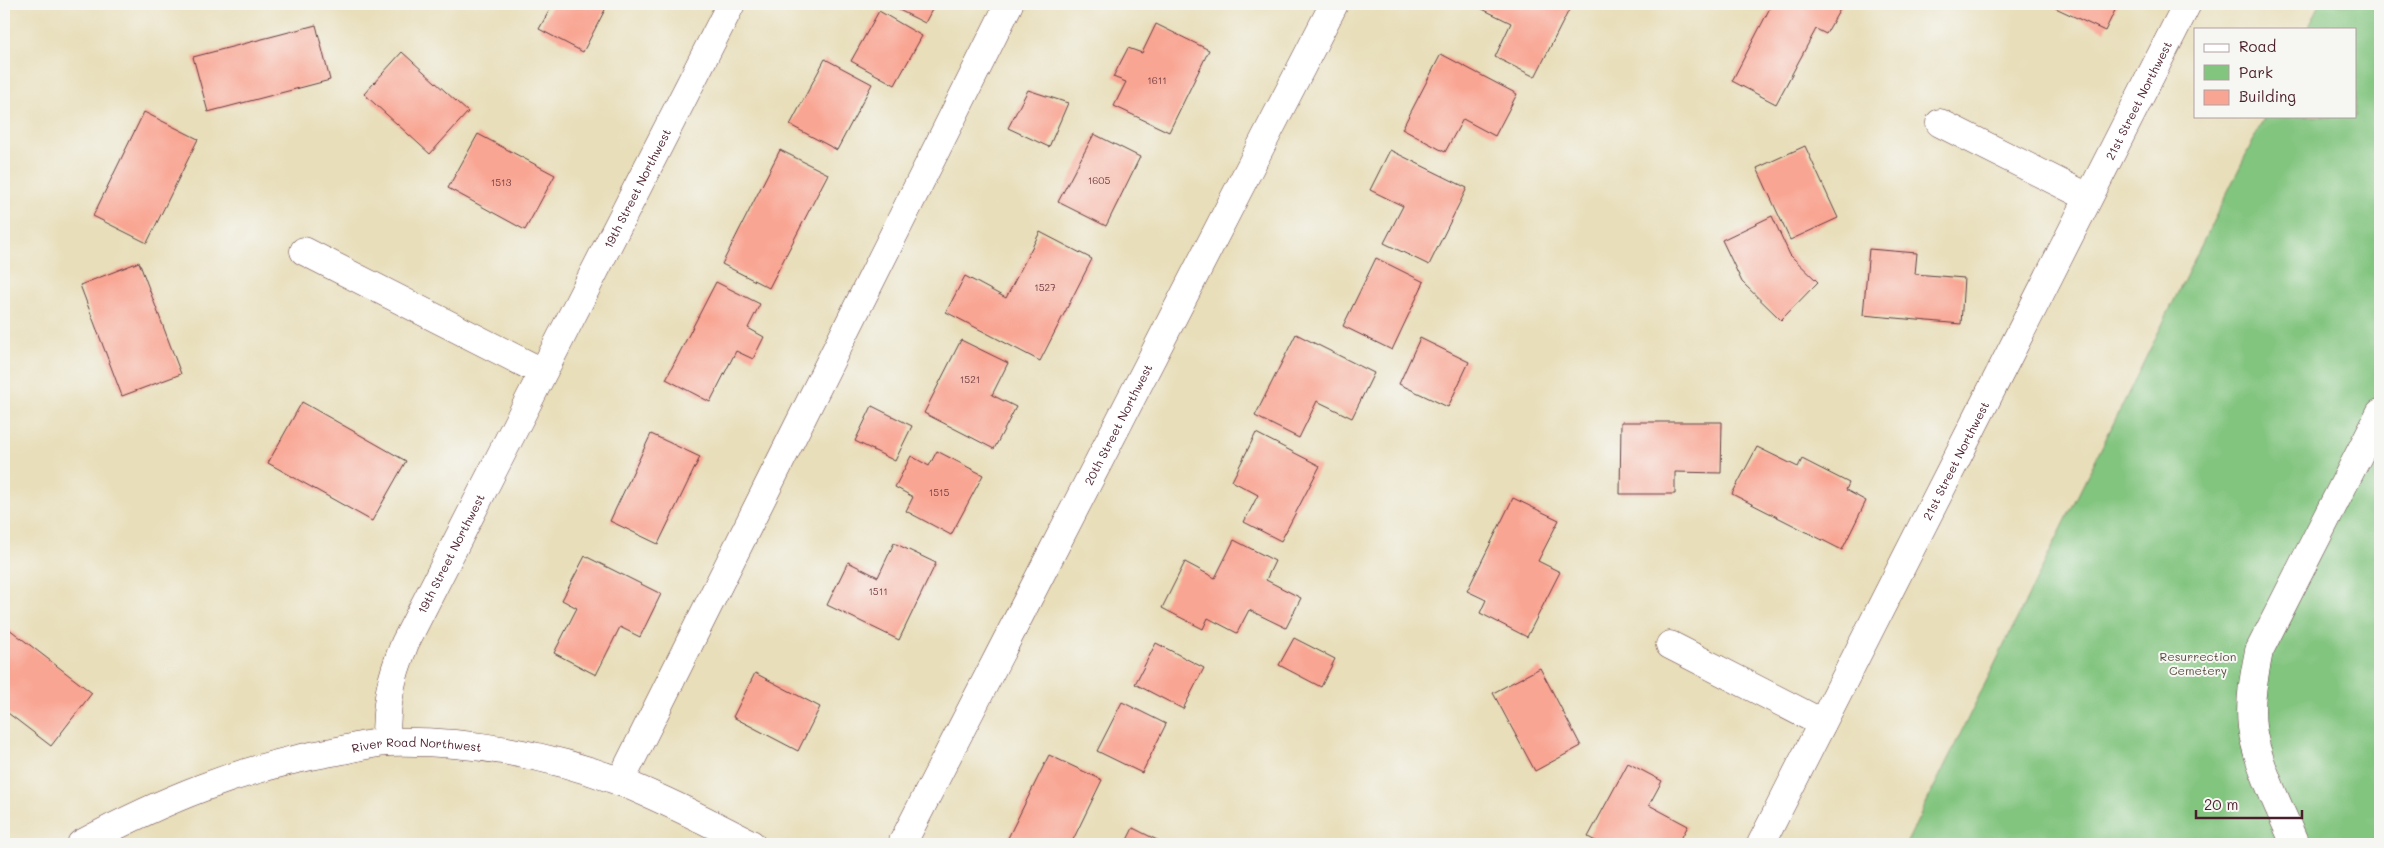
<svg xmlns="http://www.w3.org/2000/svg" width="2384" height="848" font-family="Mali,sans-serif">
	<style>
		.green { fill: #82c57f; stroke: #667255 }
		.building { fill: #f9a593 }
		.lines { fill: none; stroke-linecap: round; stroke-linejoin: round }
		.minor-casing { stroke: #623c40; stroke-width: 29 }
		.minor { stroke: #fff; stroke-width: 28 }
		.labels { text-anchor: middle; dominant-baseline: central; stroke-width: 4; stroke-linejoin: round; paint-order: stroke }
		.number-label { font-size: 10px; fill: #764045 }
		.street-label { font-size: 12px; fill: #4a1f2b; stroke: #f6f6f2 }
		.park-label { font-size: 12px; fill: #5b5144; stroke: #f6f6f2 }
	</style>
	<rect width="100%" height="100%" fill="#f6f6f2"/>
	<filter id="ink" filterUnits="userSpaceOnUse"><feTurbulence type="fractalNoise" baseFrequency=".02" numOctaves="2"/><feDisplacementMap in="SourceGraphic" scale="10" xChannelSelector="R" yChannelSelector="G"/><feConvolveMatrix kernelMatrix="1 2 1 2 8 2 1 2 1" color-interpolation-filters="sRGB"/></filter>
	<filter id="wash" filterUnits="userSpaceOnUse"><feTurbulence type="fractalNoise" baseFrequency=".0096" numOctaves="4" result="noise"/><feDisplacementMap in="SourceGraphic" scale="20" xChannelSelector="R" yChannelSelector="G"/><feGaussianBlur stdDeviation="1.12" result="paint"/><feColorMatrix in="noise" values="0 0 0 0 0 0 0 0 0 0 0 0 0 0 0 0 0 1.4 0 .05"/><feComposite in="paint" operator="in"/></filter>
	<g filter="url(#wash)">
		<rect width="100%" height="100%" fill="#e8deba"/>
		<!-- green -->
		<path class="green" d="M2320,4h60v840h-474l359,-728h90v-87h-47z"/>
		<g id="blocks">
			<!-- building -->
			<path class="building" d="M553,4h55l-25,48 -44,-23z
				M887,4h48l-10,19z
				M1472,4h100l-37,73 -40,-20 16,-34z
				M1772,4h71l-17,30 -10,-5 -40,75 -44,-23z
				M2047,4h71l-13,27z
				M879,11l43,25 -27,49 -44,-24z
				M1156,24l53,26 -40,82 -55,-26 12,-24 -13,-5 15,-29 14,5z
				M316,25l14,55 -122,32 -15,-55z
				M402,52l66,60 -38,42 -66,-60z
				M1441,54l76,40 -22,42 -32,-17 -18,33 -43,-23z
				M825,59l47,25 -35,66 -47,-25z
				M1028,90l40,13 -19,44 -41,-19z
				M144,112l54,27 -51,104 -54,-27z
				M478,134l77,41 -30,55 -77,-42z
				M1094,134l46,23 -34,69 -48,-24z
				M1805,146l33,72 -48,22 -33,-72z
				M780,150l48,24 -59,114 -47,-24z
				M1390,150l77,38 -38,77 -45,-22 19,-37 -33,-16z
				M1772,216l18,39 28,27 -37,38 -39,-38 -20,-42z
				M1040,232l52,27 -52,102 -94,-49 19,-36 41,22z
				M1869,249l48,4 -2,21 49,4 -3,46 -98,-9z
				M1376,258l48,24 -32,68 -49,-24z
				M139,262l42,112 -59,22 -42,-111z
				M716,282l44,22 -12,24 16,9 -11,22 -17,-8 -26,51 -44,-23z
				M1296,334l78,39 -22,45 -35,-17 -18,37 -44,-22z
				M1420,338l49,24 -21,45 -49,-23z
				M961,340l47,23 -16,32 24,12 -22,42 -70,-36z
				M302,402l104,59 -34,60 -104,-58z
				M872,406l40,20 -17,35 -40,-20z
				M1621,422h101l-1,51 -46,-1v22h-55z
				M1256,433l64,33 -39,75 -37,-19 14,-27 -26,-14z
				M651,434l49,23 -42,87 -48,-23z
				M1757,447l41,20 4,-8 47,24 -3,7 20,11 -24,49 -110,-56z
				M937,451l46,24 -32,60 -45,-24 7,-14 -18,-10 16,-31 18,10z
				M1513,498l46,22 -21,41 22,11 -33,65 -47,-24 6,-13 -19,-9z
				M1234,540l41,21 -9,19 35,18 -15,30 -37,-18 -12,23 -29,-15 -5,11 -41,-21 23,-46 30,16z
				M894,543l42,20 -37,77 -72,-35 21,-43 30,15z
				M585,556l76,38 -21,43 -20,-10 -24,48 -42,-22 23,-45 -15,-8z
				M4,625l88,68 -41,53 -47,-36z
				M1294,638l41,21 -14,28 -42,-22z
				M1156,643l48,25 -21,41 -48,-25z
				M1540,668l41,78 -46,25 -42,-78z
				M755,673l65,34 -22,44 -65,-34z
				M1122,702l44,22 -24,49 -45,-22z
				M1049,755l53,25 -31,64h-66z
				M1628,763l34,18 -13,24 39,21 -10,18h-77l-13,-7z
				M1133,828l32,16h-40z"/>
		</g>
	</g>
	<g filter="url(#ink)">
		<use href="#blocks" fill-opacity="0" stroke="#623c40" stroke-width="1"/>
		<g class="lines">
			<defs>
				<g id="minor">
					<path d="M1940,123l148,74"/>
					<path d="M304,251l238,121"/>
					<path d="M1670,645l152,78"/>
					<path id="s1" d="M386,742c0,-40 4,-62 19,-99l326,-639"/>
					<path d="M620,782l389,-778"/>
					<path id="s2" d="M81,844c82,-44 159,-76 251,-92 18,-3 37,-9 56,-10 78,-2 160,12 233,40 45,18 87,40 130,62"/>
					<path id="s3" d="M902,844l432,-840"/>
					<path id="s4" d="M1761,844l426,-840"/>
					<path d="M2295,844c-14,-33 -39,-82 -43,-117 -3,-26 2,-51 7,-76l121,-238"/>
				</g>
			</defs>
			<!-- minor casing -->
			<use href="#minor" class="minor-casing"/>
			<!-- minor -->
			<use href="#minor" class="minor"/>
		</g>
	</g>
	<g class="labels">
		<!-- number labels -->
		<g class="number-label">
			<text x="1157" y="80">1611</text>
			<text x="1099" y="180">1605</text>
			<text x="501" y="182">1513</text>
			<text x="1045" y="287">1527</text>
			<text x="970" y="379">1521</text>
			<text x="939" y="492">1515</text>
			<text x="878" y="591">1511</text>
		</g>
		<!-- street labels -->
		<g class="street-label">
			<text stroke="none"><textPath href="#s4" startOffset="834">21st Street Northwest</textPath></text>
			<text stroke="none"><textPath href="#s1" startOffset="612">19th Street Northwest</textPath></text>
			<text stroke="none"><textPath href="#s3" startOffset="472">20th Street Northwest</textPath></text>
			<text stroke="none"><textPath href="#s4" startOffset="430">21st Street Northwest</textPath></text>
			<text stroke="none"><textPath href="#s1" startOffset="202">19th Street Northwest</textPath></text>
			<text stroke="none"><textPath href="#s2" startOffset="354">River Road Northwest</textPath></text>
		</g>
		<!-- park labels -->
		<g class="park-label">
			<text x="2198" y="656">Resurrection<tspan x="2198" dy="14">Cemetery</tspan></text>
		</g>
	</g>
	<!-- margin -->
	<rect width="2384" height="848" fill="none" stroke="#f6f6f2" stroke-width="20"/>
	<!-- legend -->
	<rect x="2194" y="28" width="162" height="90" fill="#f6f6f2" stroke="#b1a0a2"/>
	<rect x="2204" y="44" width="25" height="8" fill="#ffffff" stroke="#b1a0a2"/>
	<text x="2239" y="52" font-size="15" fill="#4a1f2b">Road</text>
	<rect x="2204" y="65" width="25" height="15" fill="#82c57f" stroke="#b1a0a2"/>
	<text x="2239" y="78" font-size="15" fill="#4a1f2b">Park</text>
	<rect x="2204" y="90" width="25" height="15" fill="#f9a593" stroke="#b1a0a2"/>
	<text x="2239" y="102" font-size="15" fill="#4a1f2b">Building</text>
	<!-- scale -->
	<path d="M2196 810v8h106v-8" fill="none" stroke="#4a1f2b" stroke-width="2.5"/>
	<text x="2204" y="810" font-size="15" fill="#4a1f2b" stroke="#f6f6f2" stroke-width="4" paint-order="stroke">20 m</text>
</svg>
